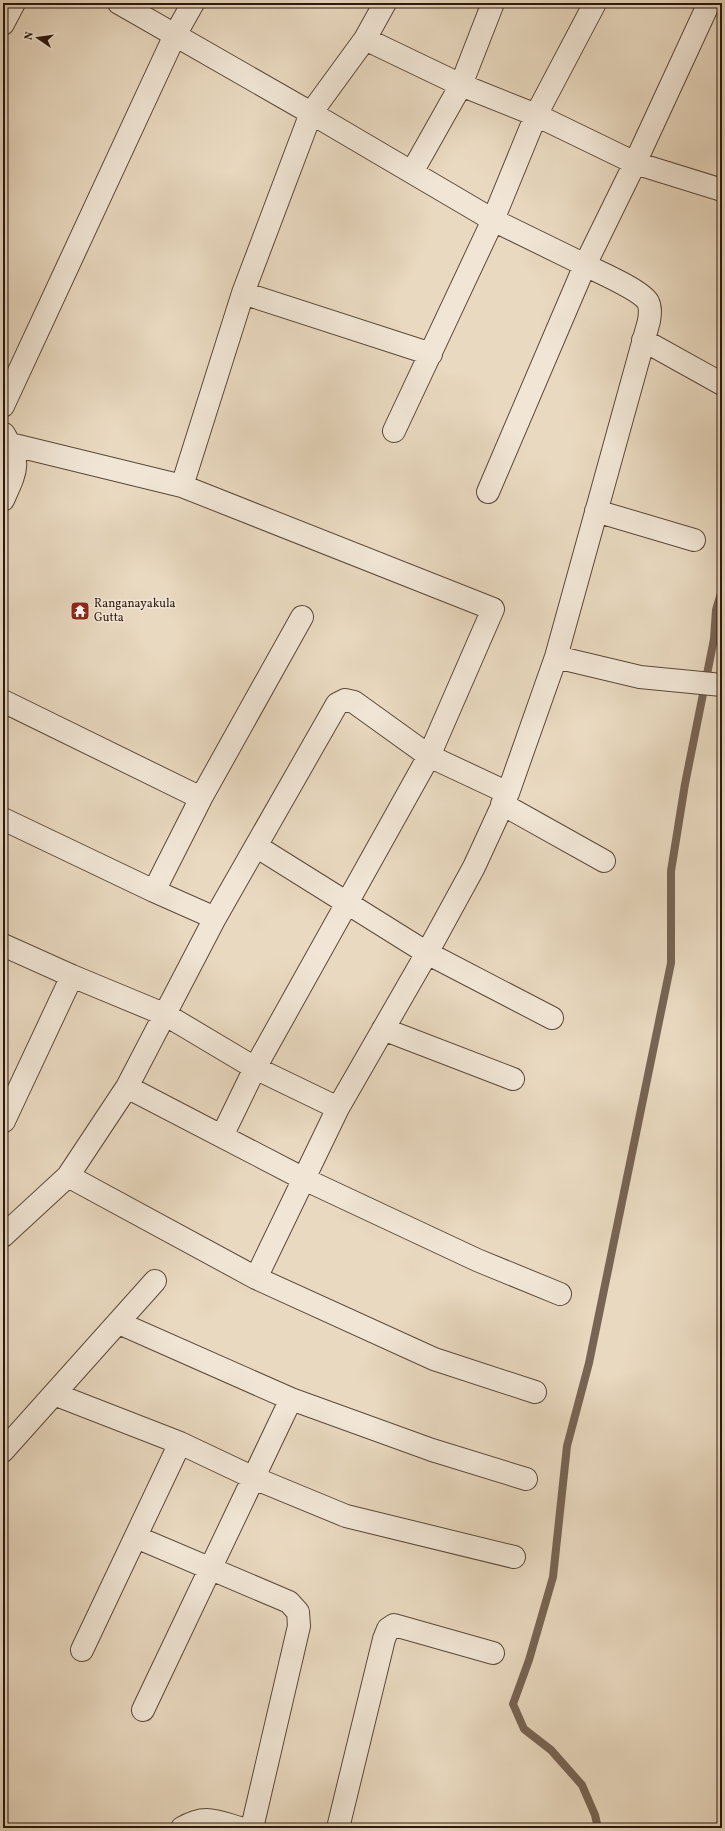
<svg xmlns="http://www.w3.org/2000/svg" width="725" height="1831" font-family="Vollkorn,serif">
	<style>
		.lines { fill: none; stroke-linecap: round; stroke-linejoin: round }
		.stream { stroke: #776454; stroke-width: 8 }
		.minor-casing { stroke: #5b483a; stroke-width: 24 }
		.minor { stroke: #f1e6d6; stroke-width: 22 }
		.labels { text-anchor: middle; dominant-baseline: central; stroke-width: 3; stroke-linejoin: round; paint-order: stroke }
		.poi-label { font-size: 12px; fill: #2c170e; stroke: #f1e6d6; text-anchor: start }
	</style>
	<rect width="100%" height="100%" fill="#e9d9c0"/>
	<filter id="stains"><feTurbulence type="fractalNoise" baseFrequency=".005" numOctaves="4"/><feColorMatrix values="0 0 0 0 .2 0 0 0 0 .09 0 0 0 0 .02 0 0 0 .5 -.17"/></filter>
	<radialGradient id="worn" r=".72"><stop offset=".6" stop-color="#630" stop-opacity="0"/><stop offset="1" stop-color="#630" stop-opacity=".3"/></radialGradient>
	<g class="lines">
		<!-- stream -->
		<path class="stream" d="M598,1828l-3,-13 -13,-30 -31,-35 -27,-21 -11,-25 16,-44 24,-83 14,-131 22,-83 82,-400v-92l14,-87 29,-145 2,-29 6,-20"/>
		<defs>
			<path id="minor" d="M119,3l192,110 54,-74 96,46 75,30 99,48 87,27
				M3,24l11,-21
				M365,39l20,-36
				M412,172l49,-87 32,-82
				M243,293l188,61
				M643,340l79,44
				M3,406l172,-371 18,-32
				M394,431l99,-211 43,-105 59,-112
				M10,444l172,42 311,123 -64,147 -174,312 -33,68
				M182,486l61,-193 68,-180 182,107 92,45 -97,227
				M3,500c13,-29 19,-37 1,-66
				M596,511l98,29
				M556,657l93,-336c1,-7 2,-13 -1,-19 -7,-12 -49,-30 -63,-37l50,-102 74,-160
				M3,701l198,97
				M502,804l102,57
				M3,819l151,72 61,27
				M154,891l47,-93 101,-181
				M3,945l69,31 94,39 89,53 83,40
				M552,1018l-125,-65 47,-86 34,-74 48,-136 84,20 82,8
				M383,1029l130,50
				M127,1087l177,92 173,81 83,34
				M3,1120l1,1 68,-145
				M68,1176l188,102 178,81 101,33
				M3,1236l65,-60 59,-89 88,-169 122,-214 8,-4 9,2 75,54 79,37
				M256,1278l82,-170 89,-155 -171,-107
				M119,1323l172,76 -148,311
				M54,1394l126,49 74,35 92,38 168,41
				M291,1399l141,51 94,29
				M3,1451l152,-170
				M136,1537l153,65 9,10 1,14 -47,202
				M82,1650l98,-207
				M182,1828c23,-14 34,-7 58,0
				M338,1828l46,-189 4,-10 6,-4 99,28"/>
		</defs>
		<!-- minor casing -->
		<use href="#minor" class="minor-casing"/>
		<!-- minor -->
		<use href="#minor" class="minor"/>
	</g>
	<!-- icons -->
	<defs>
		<symbol id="temple-square" viewBox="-11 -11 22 22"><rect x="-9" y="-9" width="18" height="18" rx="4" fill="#8f2418" stroke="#f1e6d6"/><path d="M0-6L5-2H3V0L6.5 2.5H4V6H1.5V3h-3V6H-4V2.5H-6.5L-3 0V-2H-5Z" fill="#fff"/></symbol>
	</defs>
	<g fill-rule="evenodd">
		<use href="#temple-square" x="69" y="600" width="22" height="22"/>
	</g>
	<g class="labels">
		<!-- poi labels -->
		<g class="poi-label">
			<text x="94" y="604">Ranganayakula<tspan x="94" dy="14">Gutta</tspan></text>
		</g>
	</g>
	<!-- margin -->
	<rect width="725" height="1831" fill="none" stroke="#e9d9c0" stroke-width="16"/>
	<rect x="4" y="4" width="717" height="1823" fill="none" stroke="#2c170e" stroke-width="2"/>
	<rect x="8" y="8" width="709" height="1815" fill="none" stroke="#2c170e"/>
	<!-- north arrow -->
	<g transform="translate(38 38) rotate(283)" stroke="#f1e6d6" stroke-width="3" paint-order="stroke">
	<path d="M0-3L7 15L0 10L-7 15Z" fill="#2c170e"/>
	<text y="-6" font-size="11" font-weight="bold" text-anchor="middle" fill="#2c170e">N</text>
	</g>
	<rect width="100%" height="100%" filter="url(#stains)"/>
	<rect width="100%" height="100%" fill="url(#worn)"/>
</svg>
